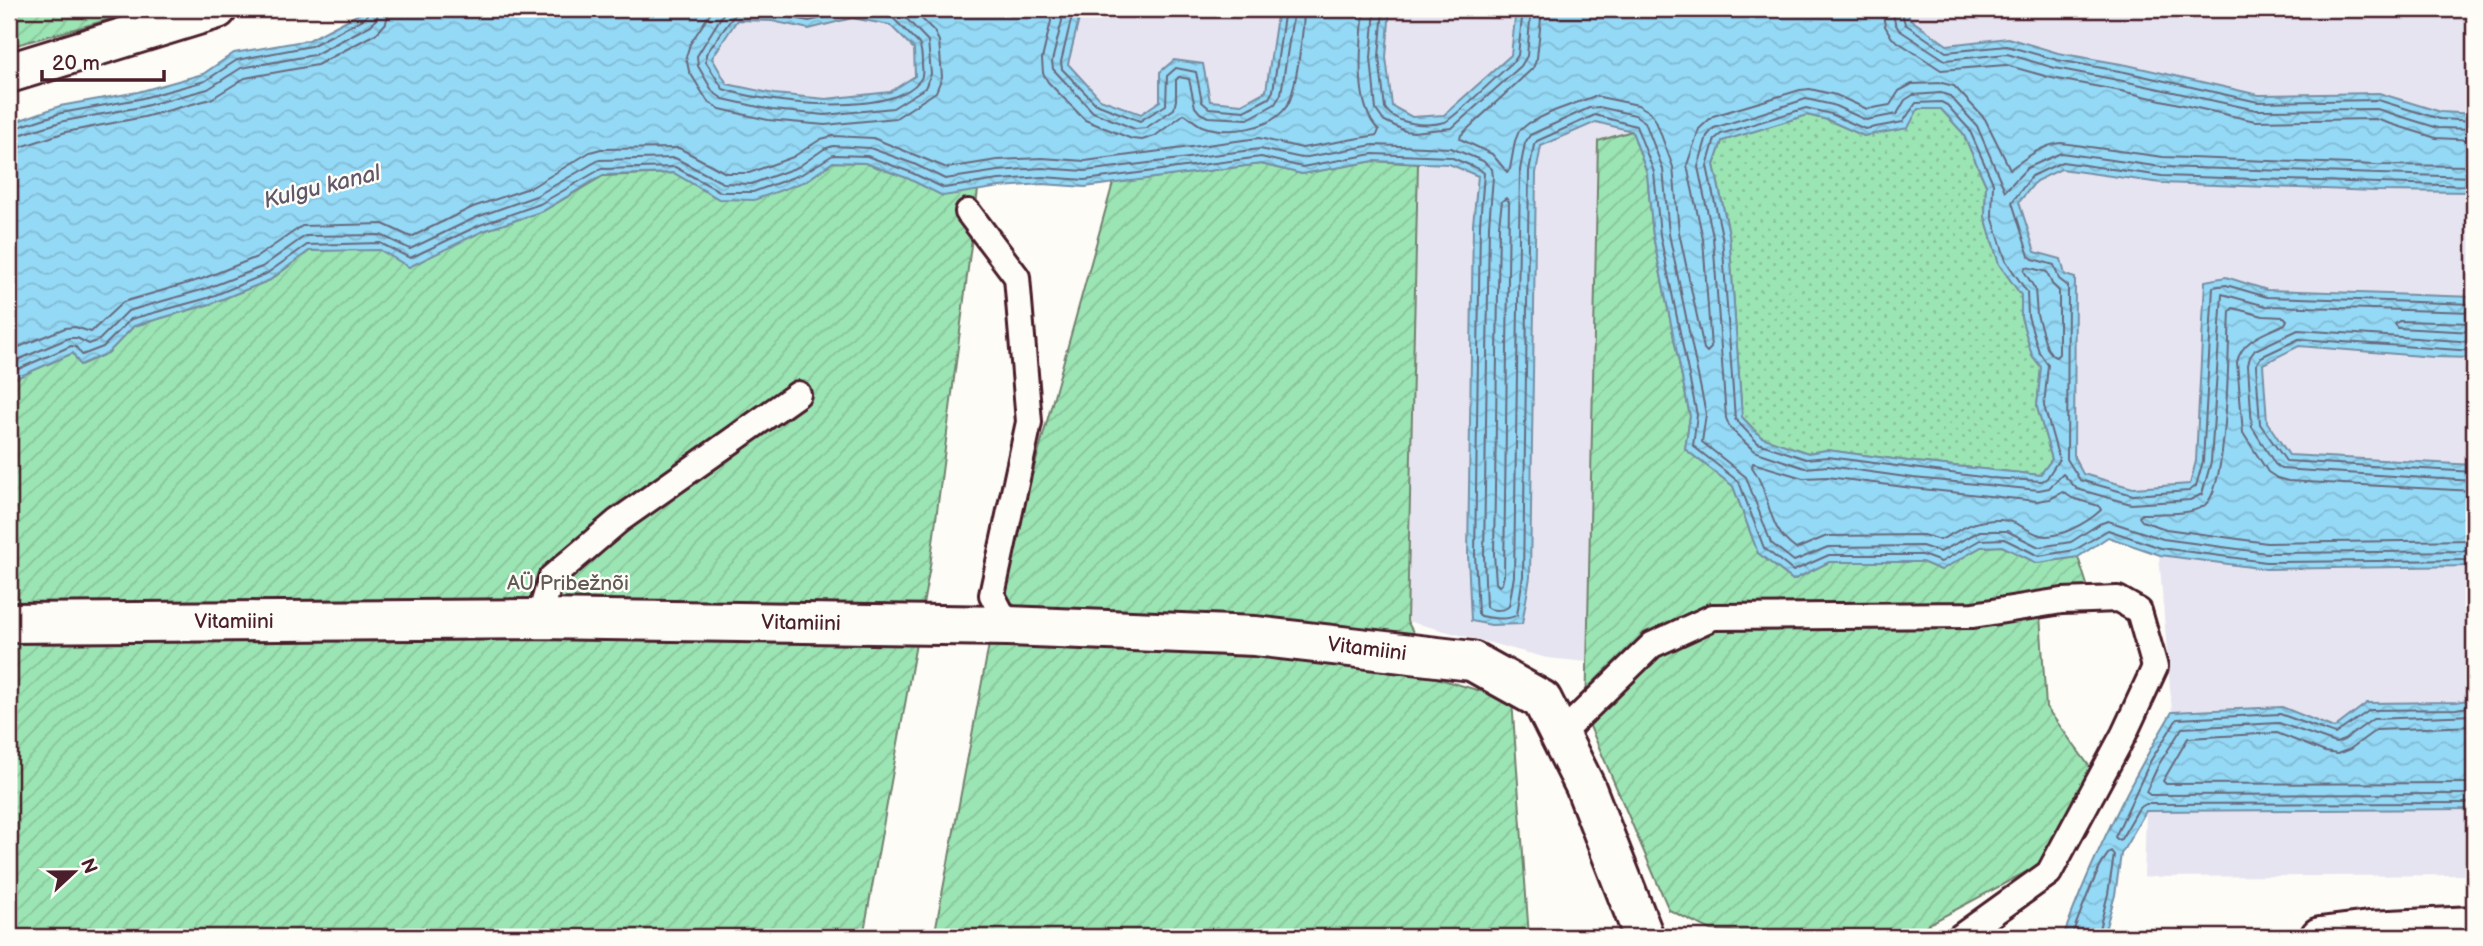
<svg xmlns="http://www.w3.org/2000/svg" width="2483" height="946" font-family="'Balsamiq Sans',sans-serif">
	<style>
		.built { fill: #e6e4f0 }
		.grass { fill: url(#grass-dots); stroke: #72826f; stroke-width: 2 }
		.garden { fill: url(#garden-furrows); stroke: #72826f; stroke-width: 2 }
		.water { fill: url(#water-waves); stroke: #768fa5; stroke-width: 2; fill-rule: evenodd }
		.lines { fill: none; stroke-linecap: round; stroke-linejoin: round }
		.shore { stroke: #68697c; stroke-width: 2 }
		.service-casing { stroke: #4a1f2b; stroke-width: 30 }
		.minor-casing { stroke: #4a1f2b; stroke-width: 44 }
		.service { stroke: #fdfcf7; stroke-width: 24 }
		.minor { stroke: #fdfcf7; stroke-width: 38 }
		.labels { text-anchor: middle; dominant-baseline: central; stroke-width: 5; stroke-linejoin: round; paint-order: stroke }
		.park-label { font-size: 21px; fill: #625a54; stroke: #fdfcf7 }
		.street-label { font-size: 21px; fill: #4a1f2b; stroke: #fdfcf7 }
		.water-label { font-size: 23px; font-style: italic; fill: #605768; stroke: #fdfcf7 }
	</style>
	<defs>
		<pattern id="grass-dots" width="8" height="8" patternUnits="userSpaceOnUse" patternTransform="scale(1.75)"><rect width="8" height="8" fill="#9be4b3"/><path d="M2 2h.1M6 6h.1" fill="none" stroke="#87c39a" stroke-width="1.8" stroke-linecap="round"/></pattern>
		<pattern id="garden-furrows" width="10" height="10" patternUnits="userSpaceOnUse" patternTransform="scale(1.75)"><rect width="10" height="10" fill="#9be4b3"/><path d="M-1 1l2-2M0 10L10 0M9 11l2-2" fill="none" stroke="#87c39a"/></pattern>
		<pattern id="water-waves" width="16" height="10" patternUnits="userSpaceOnUse" patternTransform="scale(1.75)"><rect width="16" height="10" fill="#94d9f6"/><path d="M0 5q4-4 8 0t8 0" fill="none" stroke="#81bad3"/></pattern>
	</defs>
	<rect width="100%" height="100%" fill="#fdfcf7"/>
	<filter id="ink" filterUnits="userSpaceOnUse"><feTurbulence type="fractalNoise" baseFrequency=".0143" numOctaves="2"/><feDisplacementMap in="SourceGraphic" scale="14" xChannelSelector="R" yChannelSelector="G"/><feConvolveMatrix kernelMatrix="1 2 1 2 8 2 1 2 1" color-interpolation-filters="sRGB"/></filter>
	<g filter="url(#ink)">
		<!-- built -->
		<path class="built" d="M743,9h1731v866l-330,2 2,-66 26,-99 -13,-157 -51,-18 -30,20 -249,5 -231,-420 -10,520 -41,-4 -140,-37 11,-457h-157l-176,23 -42,-3 -289,16 -42,-142z"/>
		<!-- grass -->
		<path class="grass" d="M1918,109h23l22,24 23,52 -1,31 14,48 22,31v22l11,38 9,12 -4,40 15,52 -12,16 -125,-13 -88,-12 -19,3 -47,-16 -19,-20 -13,-183 -15,-69 8,-24 85,-26 21,5 36,16z"/>
		<!-- garden -->
		<path class="garden" d="M9,9h138l-138,38z
			M1632,131l15,42 6,63 37,180 -5,33 48,37 25,67 35,27 36,-18h93l19,8 40,-23 21,-1 35,17 41,-6 10,31 -49,11 7,108 49,67 -30,77 -160,86h-68l-126,-7 -42,-20 -83,-193 12,-576z
			M1374,161l44,3 -11,457 32,58 73,21 17,237h-595l63,-335 116,-419 148,-19 41,10z
			M833,162l32,1 43,15 34,17 36,-5 -48,376 -67,371h-854v-560l7,1 57,-25 7,12 28,-12 26,-27 76,-22 60,-24 39,-29 141,-5 33,-15 60,-20 60,-35 71,-3 45,26 87,-18z"/>
		<!-- water -->
		<path class="water" d="M368,9h700l7,1 4,9 -11,45 32,35 41,15 19,-13v-29l14,-12 29,4 7,37 32,3 24,-13 12,-82h112l-4,48 6,49 20,11 32,-2 67,-60 5,-46h391l3,10 37,26 61,-7 50,15 69,12 132,30 120,-2 62,19 33,2v78l-99,-1 -214,-8 -100,-14 -25,12 -17,21 16,50 26,7 4,16 10,3 -1,179 9,17 50,14 57,-4 6,-23 9,-180 21,-4 41,13 207,7v61l-41,-1 -134,-11 -36,18 4,58 22,33 185,10v101l-208,3 -106,-14 -52,-18 -30,20 -41,6 -35,-17 -21,1 -40,23 -19,-8h-93l-36,18 -35,-27 -25,-67 -48,-37 5,-33 -37,-180 -6,-63 -15,-42 -36,-9 -55,24 -5,27 -6,404 -8,47 -31,1 -20,-4 -3,-66 5,-331 5,-48 -29,-12 -75,-3 -72,13 -41,-10 -176,23 -42,-3 -43,3 -57,9 -36,-18 -42,-15 -32,-1 -27,19 -52,19 -35,-1 -45,-26 -71,2 -60,36 -60,20 -74,36 -29,-17 -71,1 -39,29 -60,24 -76,22 -26,27 -28,12 -7,-12 -57,25 -7,-1v-253l51,-18 78,-14 65,-18 31,-21 75,-13zM852,18l38,7 24,24 1,27 -25,16 -64,7 -52,-5 -47,-10 -15,-26 25,-38 35,1 37,8zM1918,109h23l22,24 23,52 -1,31 14,48 22,31v22l11,38 9,12 -4,40 15,52 -12,16 -125,-13 -88,-12 -19,3 -47,-16 -19,-20 -13,-183 -15,-69 8,-24 85,-26 21,5 36,16 44,-8z
			M2474,699v110l-328,2 -25,43 -6,41 -12,42h-40c28,-76 67,-155 109,-225l110,-5 52,21 33,-25 89,-1z"/>
		<g class="lines">
			<!-- shore -->
			<path class="shore" d="M713,9l-23,35 -4,13 3,14 19,31 12,7 48,11 57,5 71,-7 40,-26 6,-15 -3,-36 -5,-10 -22,-22
				M726,9l-29,47 1,10 15,26 10,7 49,11 53,5 68,-7 32,-20 6,-14 -3,-33 -27,-28 -10,-4
				M1049,9l2,12 -9,38 1,14 5,9 37,38 47,19 10,1 13,-4 29,-22c6,3 11,9 18,12 25,9 69,4 85,-20 9,-13 17,-80 17,-97
				M1060,9l2,12 -10,40 1,8 40,43 42,17 11,-1 28,-19 2,-9v-20l3,-3 10,2 6,28 5,6 8,4 40,2 27,-15 6,-10 13,-85
				M1069,9l2,11 -10,42 1,7 34,35 44,17 26,-16 1,-29 9,-8 20,4 6,30 7,6 35,3 25,-13 4,-7 12,-82
				M1375,9l-4,49 5,52 7,10 22,11 8,1 39,-4 69,-62 6,-10 4,-47
				M1383,9l-4,48 6,51c11,17 42,19 60,14 8,-3 60,-53 70,-62l3,-5 5,-46
				M1542,9l-5,49 -4,10 -72,67 -1,4 32,15 15,18 3,-3 5,-28 4,-10 10,-8 25,-12 41,-15 43,9 12,7 6,9 17,46 6,65 25,117 3,3 4,-4 -8,-109 -16,-74 12,-36 14,-13 87,-26 10,-1 26,6 31,14 23,-4 9,-14 13,-7 30,-1 12,3 31,33 25,50c15,-10 31,-24 51,-26l102,14 213,8 98,1
				M1882,9l3,17 7,12 49,32 65,-5 46,13 69,13 134,30 120,-2 61,19 38,2
				M1892,9l3,14 4,7 46,30 62,-6 48,14 68,13 133,29 121,-1 61,19 36,1
				M1901,9l4,15 41,28 61,-6 50,14 68,12 133,30 120,-2 62,19 34,2
				M852,11l41,7 26,26c3,6 3,13 3,20 0,5 2,12 -2,16 -29,39 -156,23 -197,9l-17,-27v-8l29,-40h38l36,7z
				M1941,102l6,3 22,24 24,54 -1,33 14,45 21,31 1,24 11,36 9,13 -4,41 15,53 -12,19 -5,3 -53,-3 -161,-21 -22,2 -48,-16 -23,-24 -13,-183 -15,-70 8,-27 6,-5 85,-26 25,6 34,15 38,-7 13,-19z
				M9,130l52,-17 78,-14 66,-18 32,-21 74,-14 54,-28 5,-9
				M9,138l55,-17 77,-14 67,-18 33,-21 73,-13 57,-30 6,-7 1,-9
				M9,149l9,-1 48,-16 78,-15 67,-18 34,-21 72,-13 60,-32 9,-10 3,-14
				M2474,177l-312,-10 -101,-14 -34,15 -22,23 -28,-65 -27,-30 -9,-3 -28,2 -8,5 -8,14 -31,6 -33,-15 -27,-6 -92,29 -7,8 -9,31 15,70 13,181 4,10 24,23 51,17 23,-2 85,12 126,12 10,-2 14,-14 14,15 54,15 59,-4 12,-6 9,-32 11,-168 44,12 208,6
				M2474,186l-312,-10 -100,-14 -30,14 -20,26 17,54 4,3 21,6 5,14 9,7 -1,173 13,21 53,15 56,-4 7,-5 7,-25 10,-174 13,-2 41,12 207,7
				M1506,198l3,4 -5,373 -2,9 -3,2 -3,-3 -2,-29 5,-329 3,-24z
				M2026,267l21,5 5,12 7,7v63l-3,3 -3,-1 -6,-8 -10,-33 -2,-26 -11,-18z
				M2474,323l-75,-2 -4,3 3,4 76,4
				M2474,342l-176,-12 -43,20 -5,7 -2,8 4,62 23,37 6,5 193,12
				M9,351l56,-23 10,-1 16,5 32,-30 79,-23 55,-22 45,-31 81,-2 28,13 62,-30 59,-20 58,-35 11,-3 78,-1 47,25h23l44,-16 28,-18 12,-3 40,2 74,30 50,-8 45,-2 43,3 174,-23 43,10 75,-13 2,-5c-26,-23 -18,-89 -15,-121
				M2474,351l-175,-12 -38,18 -5,8 4,59 26,37 188,11
				M9,362l6,-1 54,-23h8l12,6 10,-4 29,-29 77,-22 57,-22 43,-31 76,-1 29,14 67,-32 59,-21 63,-36 76,-2 48,25 28,1 47,-17 26,-18 9,-3 37,2 44,16 31,15 53,-8 44,-3 43,3 175,-22 42,9 71,-13 78,3 32,13 9,8 1,8 -4,48 -5,330 2,52c5,4 19,4 23,-1l5,-30 6,-406 5,-27 5,-8 59,-27 10,-1 36,8 10,7 18,47 6,65 37,180 -4,28 44,35 25,66 23,18 34,-14 94,-1 18,6 40,-21h27l32,16 32,-5 28,-18 9,-3 55,18 104,14 207,-2
				M9,370h7l55,-24 5,1 6,8 21,-8 28,-28 77,-21 58,-24 41,-29 73,-2 30,15 70,-33 60,-21 61,-35 74,-2 46,25h32l49,-18 31,-19 34,1 43,16 34,16 55,-8 44,-3 42,3 176,-23 41,10 71,-13 77,3 29,12 5,4 -4,51 -5,331 3,58 2,3c11,2 27,5 37,-1l6,-39 6,-405 5,-26 3,-4 58,-26 41,11 18,46 6,63 37,180 -4,31 46,36 25,66 29,23 36,-16h93l19,7 39,-22 24,-1 35,17 36,-6 33,-20 53,18 105,14 208,-2
				M1753,463l50,15 25,-1 84,11 125,13 13,-2 13,-7 9,6 27,8 2,4c-13,12 -46,32 -64,24 -12,-5 -23,-14 -36,-14 -27,-1 -39,9 -61,20l-17,-5 -96,1 -31,13c-31,-21 -24,-54 -44,-82z
				M2474,491l-186,-10 -11,-3 -9,-6 -25,-39 -6,-71c5,-23 29,-29 48,-38l2,-4 -3,-3 -21,-1 -30,-8 -3,3c-2,35 -1,175 -25,194 -15,11 -45,8 -63,9l-3,3 3,4 24,8 101,14 207,-3
				M2474,706l-18,3 -86,1 -35,24 -55,-20 -103,5 -26,41 -36,77 3,3 3,-1 18,-31 7,-4 328,-1
				M2474,715l-101,4 -29,21 -8,3 -57,-20 -97,5 -23,36 -13,28 4,3 324,-1
				M2474,726l-98,4 -26,19 -13,5 -12,-2 -48,-19 -89,5 -25,43 3,3 308,-1
				M2071,937c7,-17 28,-77 40,-86l3,4 -6,39 -11,43"/>
			<defs>
				<path id="service" d="M968,212l49,65 12,145 -37,173 16,31
					M539,619l12,-41 67,-57 180,-127
					M1560,735l92,-90 61,-28 260,-2 89,-14 56,-2 21,12 16,56 -31,67 -75,139 -89,64"/>
				<path id="minor" d="M9,73l208,-64
					M9,623l530,-4 469,7 247,10 217,25 70,39 43,86 59,151
					M2320,937l49,-6 105,-5"/>
			</defs>
			<!-- service casing -->
			<use href="#service" class="service-casing"/>
			<!-- minor casing -->
			<use href="#minor" class="minor-casing"/>
			<!-- service -->
			<use href="#service" class="service"/>
			<!-- minor -->
			<use href="#minor" class="minor"/>
		</g>
	</g>
	<g class="labels">
		<!-- park labels -->
		<g class="park-label">
			<text x="568" y="583">AÜ Pribežnõi</text>
		</g>
		<!-- street labels -->
		<g class="street-label">
			<text x="234" y="621">Vitamiini</text>
			<text transform="translate(801 623) rotate(1)">Vitamiini</text>
			<text transform="translate(1367 649) rotate(7)">Vitamiini</text>
		</g>
		<!-- water labels -->
		<g class="water-label">
			<text transform="translate(322 187) rotate(-14)">Kulgu kanal</text>
		</g>
	</g>
	<!-- margin -->
	<rect width="2483" height="946" fill="none" stroke="#fdfcf7" stroke-width="35"/>
	<rect x="18" y="18" width="2448" height="911" fill="none" stroke="#4a1f2b" stroke-width="2.5" filter="url(#ink)"/>
	<!-- north arrow -->
	<g transform="translate(74 872) rotate(68)" stroke="#fdfcf7" stroke-width="5" paint-order="stroke">
	<path d="M0-5L12 26L0 18L-12 26Z" fill="#4a1f2b"/>
	<text y="-10" font-size="19" font-weight="bold" text-anchor="middle" fill="#4a1f2b">N</text>
	</g>
	<!-- scale -->
	<path d="M42 70v10h122v-10" fill="none" stroke="#4a1f2b" stroke-width="3.5"/>
	<text x="52" y="70" font-size="21" fill="#4a1f2b" stroke="#fdfcf7" stroke-width="5" paint-order="stroke">20 m</text>
</svg>
